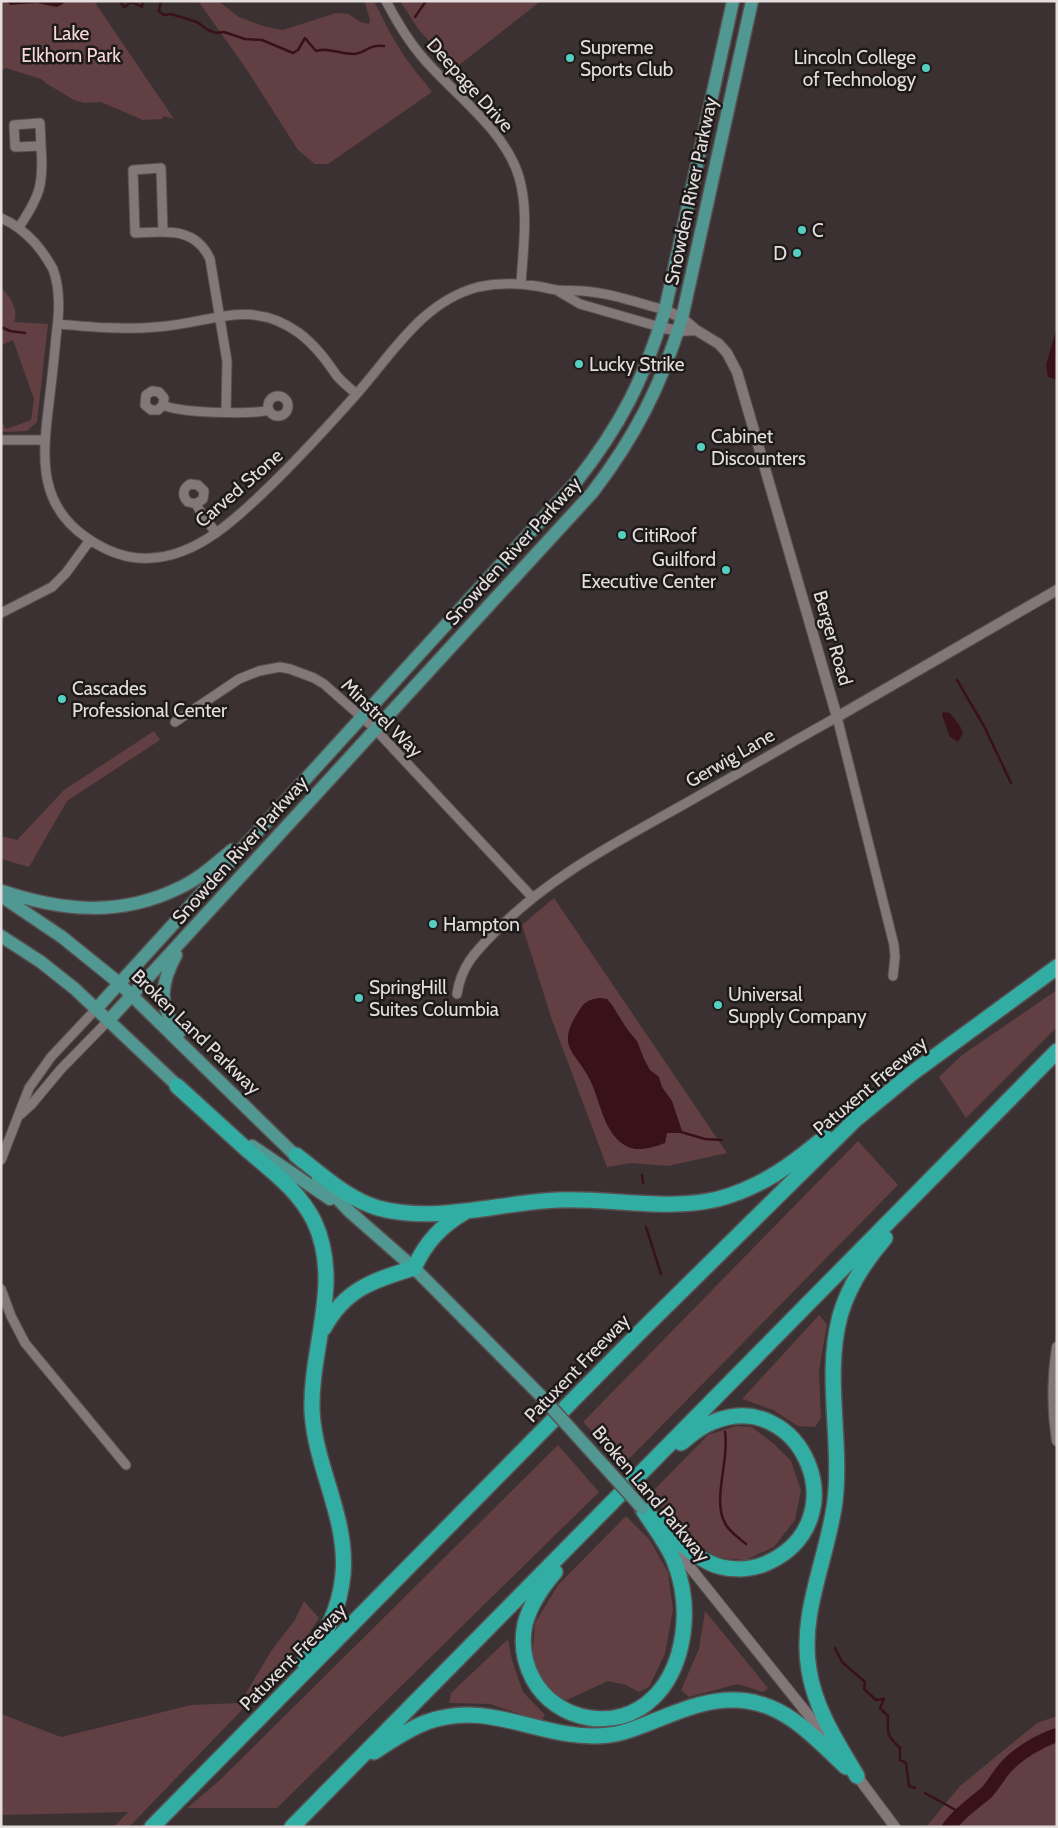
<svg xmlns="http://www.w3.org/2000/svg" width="1058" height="1828" font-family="Cabin,sans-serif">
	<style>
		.green { fill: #613f42 }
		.water { fill: #381218 }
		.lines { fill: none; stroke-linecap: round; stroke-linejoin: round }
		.stream { stroke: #381218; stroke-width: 2.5 }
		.river { stroke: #381218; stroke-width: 14 }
		.minor-casing { stroke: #585050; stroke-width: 11 }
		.tertiary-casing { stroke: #585050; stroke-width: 12 }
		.primary-casing { stroke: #585050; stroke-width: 15 }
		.motorway-casing { stroke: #585050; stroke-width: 18 }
		.minor { stroke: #837879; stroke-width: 9 }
		.tertiary { stroke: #837879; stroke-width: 10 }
		.primary { stroke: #529892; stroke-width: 12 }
		.motorway { stroke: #32ada3; stroke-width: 15 }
		.primary-bridge-casing { stroke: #585050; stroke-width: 15; stroke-linecap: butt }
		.primary-bridge { stroke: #529892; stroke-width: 12 }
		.poi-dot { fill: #57cec2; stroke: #1e1a1a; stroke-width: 2 }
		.labels { text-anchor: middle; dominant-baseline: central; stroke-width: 5; stroke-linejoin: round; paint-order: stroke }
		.park-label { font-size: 19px; fill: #f8d7d9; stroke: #1e1a1a }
		.poi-label { font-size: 19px; fill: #e4dede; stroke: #1e1a1a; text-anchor: start }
		.street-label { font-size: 19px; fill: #e4dede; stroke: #1e1a1a }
	</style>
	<rect width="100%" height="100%" fill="#3b3132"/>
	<!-- green -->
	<path class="green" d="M1,1h93l80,118 -10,-3 -2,3 -19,1 -42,-18 -17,1 -10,-3 -27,-16 -6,-5 -35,-11 -5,3z
		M198,1h20l21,16 27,10 17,3 53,-17 13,1 11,8 9,2 1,-4 -5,-17 2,-2h7c11,22 21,43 36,63 7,10 15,18 22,28l-104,72h-13l-17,-14 -53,-83z
		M400,1h141l-87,68 -35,-39z
		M1,288c10,9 18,22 13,34l34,2 -11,98 -10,9 -26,1v-13l5,10 25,-9 3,-21 -21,-59 -12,5z
		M154,731l6,9 -93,61 -38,66 -28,-8v-23l16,4 47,-50z
		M554,898l173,255 -59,13 -37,-3 -24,4 -55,-147 -30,-95z
		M1057,990v37l-91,91 -27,-41 23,-22z
		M858,1141l40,44 -275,280 -40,-43z
		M819,1315l8,9 -8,47 2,47 -6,9 -17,-1 -25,-16 -31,-11z
		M736,1426l16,1 22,17 17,17 10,29 -6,30 -21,27 -29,13 -27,-2 -26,-17 -43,-46 59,-60z
		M558,1445l41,47 -322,316h-90l33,-28z
		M626,1516l23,23 19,33 5,38 -8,44 -16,33 -10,5 -13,-7 -18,-4 -41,19 -16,-6 -19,-33 3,-38 23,-38z
		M304,1601l15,17 -19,29 -63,68 -108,112h-15l14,-15 -127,3v-101l60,23 130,-32 49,-2 31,-52 24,-31z
		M705,1611l63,77 -5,4 -25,-8 -49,13 -8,-7 18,-41z
		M508,1639l4,21 11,32 22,23 -4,6 -51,-17 -41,-1 2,-10z
		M1057,1716v111h-131l34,-41 77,-63z"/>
	<!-- water -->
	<path class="water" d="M7,1h57l-1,3 -6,3 -20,-4 -27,2z
		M1057,327v53l-9,-3 -2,-12z
		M943,712l7,1 10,13 3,7 -5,9 -8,-5 -8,-22z
		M600,998l7,1 5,6 15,24 10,12 7,18 6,11 9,7 3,10 10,14 10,30 -2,2h-13l-2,10c-11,4 -26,9 -37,4 -24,-12 -27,-43 -37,-65 -13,-29 -36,-33 -14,-68 6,-11 11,-15 23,-16z"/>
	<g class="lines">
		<!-- stream -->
		<path class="stream" d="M120,1l4,6 8,-5 10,5 1,-6
			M161,1l-2,10 5,4 7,-1 26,8 11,8 8,3 8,-1 21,7 17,1 31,13 5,-3 7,-12 11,13c12,-4 24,3 37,3 12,0 15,-10 31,-8
			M415,17l11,-16
			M1,327l9,4 15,2
			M957,680l27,46 27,57
			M681,1132l24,7 17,1
			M642,1175l1,8
			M646,1227l15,47
			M725,1432c5,28 -14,69 1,93 5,8 13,13 20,19
			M835,1648l7,14 23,20 -1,7 12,11 8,-1 -4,9 8,8c-1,17 -1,20 12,32v12l6,3 3,23 6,2
			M925,1793l36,20"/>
		<!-- river -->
		<path class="river" d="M949,1827c10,-14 24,-23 37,-34 7,-7 12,-17 19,-25 12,-14 34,-27 52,-33"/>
		<defs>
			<path id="minor" d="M386,1c11,21 22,40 38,58 31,36 81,71 95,118 10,34 4,72 2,107
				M1,218c14,6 24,14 34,25 7,8 13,17 18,26 8,22 6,46 3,68 -2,25 -5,49 -8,74 -6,50 -8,95 39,127 19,13 41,22 64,20 40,-2 73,-29 100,-54 37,-34 70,-70 103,-107 37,-41 67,-95 124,-110 19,-4 39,-4 58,-1 7,1 14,3 21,4 8,1 17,0 26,1 28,2 55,12 82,19
				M19,227c21,-31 25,-43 22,-81l-26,1 -1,-22 26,-2 1,23
				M163,232l-2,-64 -28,2 2,63c30,-1 60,-7 75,26l17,102 -1,51
				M558,291l22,13 80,23
				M58,324c33,3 65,6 98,3 54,-3 93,-30 143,6 16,12 27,27 38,43 6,7 13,12 19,18
				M268 406a10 10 0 1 1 20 0a10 10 0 1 1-20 0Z
				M163,405l-5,5h-7l-6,-5 1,-10 6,-4 7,1 5,6 -1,7c17,8 87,10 106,5
				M1,440h44
				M196,504l-8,-2c-6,-6 -6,-13 2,-18l8,1 6,6 -1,8 -7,5 4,7 16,22
				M1,613l51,-26 14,-14 24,-33
				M175,722l64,-43 20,-8 21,-4 10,2 24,9 10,6 51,45 157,168
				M457,994c4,-27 17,-41 36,-60 56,-58 126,-93 195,-132 49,-28 99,-57 149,-85l57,228 1,12 -2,19
				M20,1115l11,-10 30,-36 48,-49
				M1,1160l28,-72 22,-31 46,-49
				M1,1289l10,27 14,27 101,122"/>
			<path id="tertiary" d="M665,310l17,8 14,12 23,14 8,9 10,19 100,345 220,-127
				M660,327l18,4 18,-1
				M1057,1347c-5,32 -5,62 0,94
				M673,1546l161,201
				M854,1772l41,55"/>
			<path id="primary" d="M2,891c60,20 118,26 177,-3 20,-9 36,-24 53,-38
				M1,896l61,41 57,46 183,179
				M1,936l40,26 34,27 108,102
				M176,955c-16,30 -18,50 3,78
				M97,1008l479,-526c45,-57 68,-103 89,-172l68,-309
				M109,1020l483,-527c43,-56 69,-107 90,-175l70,-317
				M252,1146l78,53
				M318,1178l31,33 65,57 127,128"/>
			<path id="motorway" d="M177,1086c22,20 45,41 67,61 26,23 54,42 70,74 29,61 -4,126 -2,190 3,56 36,107 31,163 -3,34 -17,63 -39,88
				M296,1155c25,19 51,44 82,53 59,16 122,-6 181,-8 53,-2 108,11 159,-1 44,-12 73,-34 107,-62
				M324,1328c21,-39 50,-48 90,-60 12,-26 27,-42 51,-56
				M655,1519c16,15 33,33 53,43 17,9 41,9 59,1 93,-42 34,-177 -54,-141 -12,4 -22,13 -32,21
				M555,1572c-13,15 -25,33 -30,52 -4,19 -1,38 8,55 23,43 85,54 120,19 13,-12 21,-28 26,-45 8,-30 7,-61 -4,-90 -7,-19 -22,-37 -33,-55
				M374,1752c17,-11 34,-23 53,-30 64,-24 117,21 182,13 14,-1 27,-7 40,-12 32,-13 63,-27 98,-22 42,6 70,39 99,66
				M857,1776c-20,-34 -42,-67 -48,-106 -10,-57 19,-113 26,-169 7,-61 -11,-125 5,-185 8,-29 26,-56 45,-78
				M152,1827l487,-494 216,-213 56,-46 146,-107
				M292,1827l765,-776"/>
		</defs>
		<!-- minor casing -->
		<use href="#minor" class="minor-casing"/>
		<!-- tertiary casing -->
		<use href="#tertiary" class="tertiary-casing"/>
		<!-- primary casing -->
		<use href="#primary" class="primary-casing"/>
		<!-- motorway casing -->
		<use href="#motorway" class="motorway-casing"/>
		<!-- minor -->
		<use href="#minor" class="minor"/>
		<!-- tertiary -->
		<use href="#tertiary" class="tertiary"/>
		<!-- primary -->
		<use href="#primary" class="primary"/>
		<!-- motorway -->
		<use href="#motorway" class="motorway"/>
		<defs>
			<path id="primary-bridge" d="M541,1396l101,112"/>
		</defs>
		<!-- primary-bridge casing -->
		<use href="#primary-bridge" class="primary-bridge-casing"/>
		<!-- primary-bridge -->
		<use href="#primary-bridge" class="primary-bridge"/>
	</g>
	<!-- markers -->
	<g class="poi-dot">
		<circle cx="570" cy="58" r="5"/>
		<circle cx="926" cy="68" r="5"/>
		<circle cx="802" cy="230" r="5"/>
		<circle cx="797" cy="253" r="5"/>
		<circle cx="579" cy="364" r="5"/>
		<circle cx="701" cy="447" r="5"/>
		<circle cx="622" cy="535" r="5"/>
		<circle cx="726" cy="570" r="5"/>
		<circle cx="62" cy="699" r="5"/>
		<circle cx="433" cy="924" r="5"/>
		<circle cx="359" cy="998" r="5"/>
		<circle cx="718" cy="1005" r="5"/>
	</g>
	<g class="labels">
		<!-- park labels -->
		<g class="park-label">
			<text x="71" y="33">Lake<tspan x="71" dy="22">Elkhorn Park</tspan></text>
		</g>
		<!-- poi labels -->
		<g class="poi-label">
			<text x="580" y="47">Supreme<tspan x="580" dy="22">Sports Club</tspan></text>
			<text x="916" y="57" text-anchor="end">Lincoln College<tspan x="916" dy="22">of Technology</tspan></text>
			<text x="812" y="230">C</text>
			<text x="787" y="253" text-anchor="end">D</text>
			<text x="589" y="364">Lucky Strike</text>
			<text x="711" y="436">Cabinet<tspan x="711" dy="22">Discounters</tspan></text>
			<text x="632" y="535">CitiRoof</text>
			<text x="716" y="559" text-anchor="end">Guilford<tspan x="716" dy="22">Executive Center</tspan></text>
			<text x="72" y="688">Cascades<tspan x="72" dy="22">Professional Center</tspan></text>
			<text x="443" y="924">Hampton</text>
			<text x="369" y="987">SpringHill<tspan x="369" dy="22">Suites Columbia</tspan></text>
			<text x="728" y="994">Universal<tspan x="728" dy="22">Supply Company</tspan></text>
		</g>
		<!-- street labels -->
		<g class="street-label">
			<text transform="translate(470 85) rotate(48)">Deepage Drive</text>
			<text transform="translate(691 191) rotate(-78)">Snowden River Parkway</text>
			<text transform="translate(239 488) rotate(-41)">Carved Stone</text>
			<text transform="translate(513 551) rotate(-48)">Snowden River Parkway</text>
			<text transform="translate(833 638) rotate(74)">Berger Road</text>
			<text transform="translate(382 718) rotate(44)">Minstrel Way</text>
			<text transform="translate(730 758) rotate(-30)">Gerwig Lane</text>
			<text transform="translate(240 850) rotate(-48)">Snowden River Parkway</text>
			<text transform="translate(196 1032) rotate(44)">Broken Land Parkway</text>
			<text transform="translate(870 1086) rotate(-40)">Patuxent Freeway</text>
			<text transform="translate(577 1368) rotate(-46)">Patuxent Freeway</text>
			<text transform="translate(651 1494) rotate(50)">Broken Land Parkway</text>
			<text transform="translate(293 1657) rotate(-45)">Patuxent Freeway</text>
		</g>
	</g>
	<!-- border -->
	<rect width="1058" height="1828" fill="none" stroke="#e4dede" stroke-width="5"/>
</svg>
